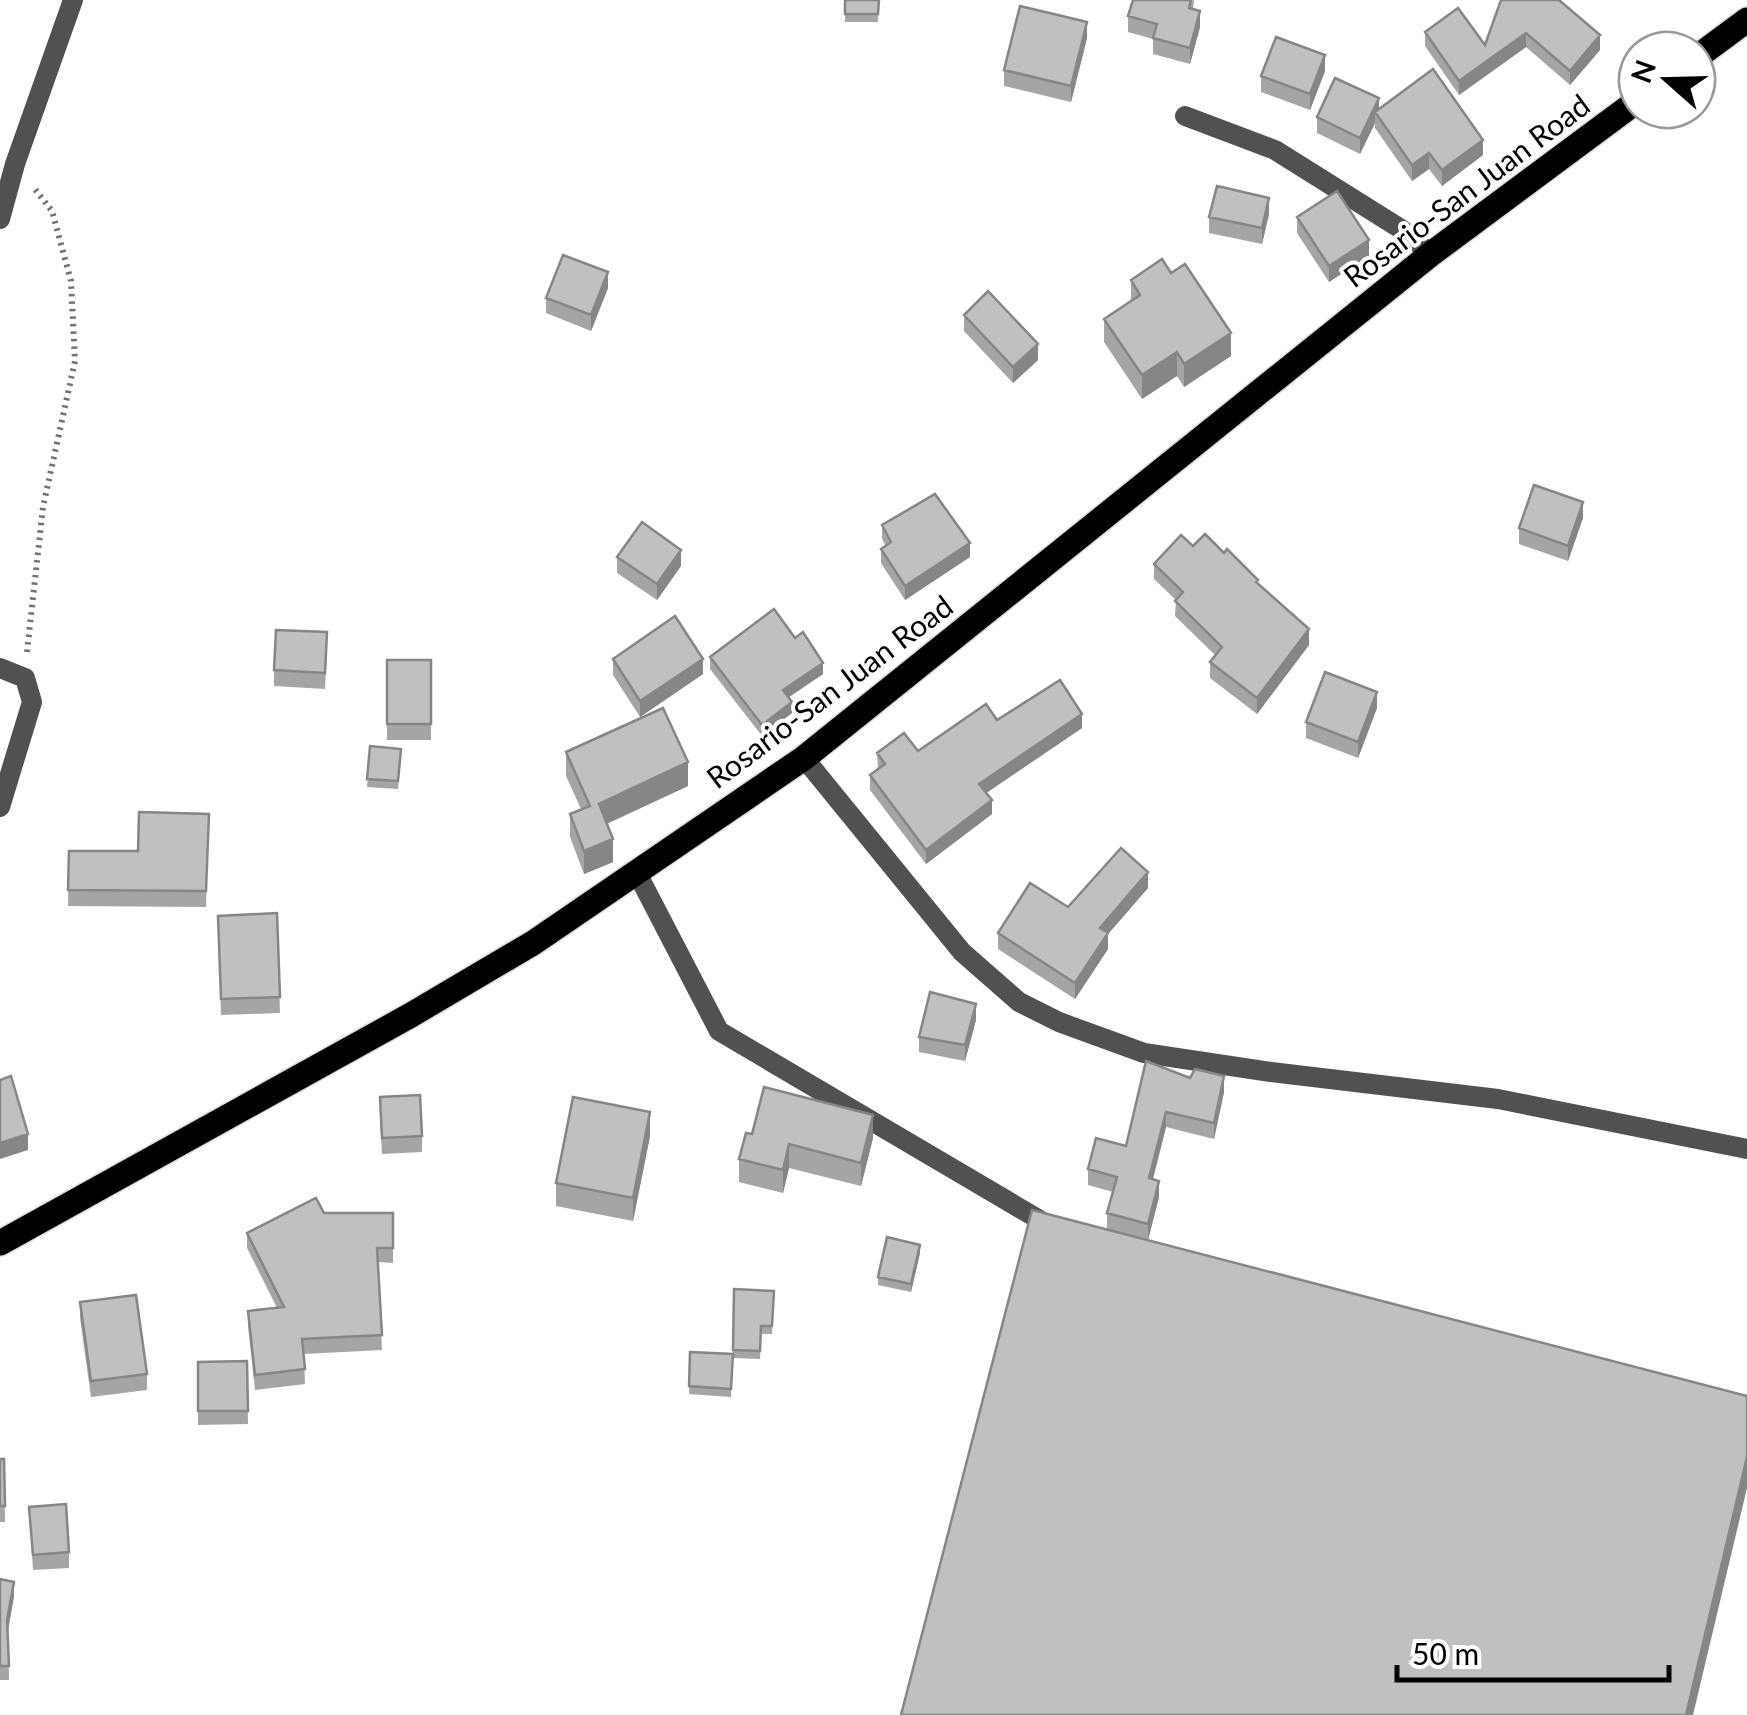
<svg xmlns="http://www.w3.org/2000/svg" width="1747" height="1715" font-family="Lato,sans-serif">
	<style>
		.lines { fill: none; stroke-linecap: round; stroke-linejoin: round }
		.primary-casing { stroke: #dbdbdb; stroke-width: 28 }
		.path { stroke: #737373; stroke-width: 6; stroke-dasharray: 2.5 5; stroke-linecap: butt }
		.lane { stroke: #515151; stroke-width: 20 }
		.street { stroke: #515151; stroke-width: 20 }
		.primary { stroke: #000; stroke-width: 25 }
		.wall { fill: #a5a5a5 }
		.shaded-wall { fill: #868686 }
		.building { fill: #c0c0c0; stroke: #868686; stroke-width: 2.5 }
		.labels { text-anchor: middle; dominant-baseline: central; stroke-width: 8; stroke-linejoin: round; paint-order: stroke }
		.street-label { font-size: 30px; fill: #000; stroke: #fff }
	</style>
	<rect width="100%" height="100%" fill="#fff"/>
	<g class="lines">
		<defs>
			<path id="primary" d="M1697,57l50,-37
				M0,1243l411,-228 122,-72 271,-185 627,-504 206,-153"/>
		</defs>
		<!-- primary casing -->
		<use href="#primary" class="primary-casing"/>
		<!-- path -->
		<path class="path" d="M27,652l16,-145 32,-146 -4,-80 -19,-70 -18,-23"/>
		<!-- lane -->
		<path class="lane" d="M637,873l82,158 336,198"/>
		<!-- street -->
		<path class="street" d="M1185,116l90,34 126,79 30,25
			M0,219l15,-55 58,-164
			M0,668l25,10 7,24 -32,105
			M804,758l158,194 57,50 40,20 85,31 127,19 227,27 249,50"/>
		<!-- primary -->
		<use href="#primary" class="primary"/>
	</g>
	<!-- wall -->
	<path class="wall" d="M845,0h34l-1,22h-33z
		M1194,0l-1,9 7,18 -10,37 -37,-10v-15l-25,-7v-16z
		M1501,0l99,50 -30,35 -44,-38 -67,48 -34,-49v-14l60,13z
		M1087,38l-16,64 -67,-16v-16z
		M1325,71l-15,39 -49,-18v-16z
		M1379,109l104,46 -41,31 -13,-17 -17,12 -37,-53v-5l-15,31 -43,-21v-16z
		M1269,214l-7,30 -53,-11v-16z
		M1297,217l72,39 -40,26 -32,-49z
		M1171,273l60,83 -47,31 -7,-11 -35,23 -38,-57v-23l27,-18v-21z
		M608,288l-17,43 -45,-18v-15z
		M964,315l74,45 -25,23 -49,-52z
		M1583,518l-15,43 -49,-17v-16z
		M882,525l88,32 -65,43 -24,-37v-14l5,-3 -4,-7z
		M1193,546l31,7 34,31 51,61 -52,69 -47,-36v-16l5,-7 -40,-39 1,-16 -22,-21v-15z
		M617,557l64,9 -24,34 -40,-27z
		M795,638l28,36 -34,23 3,16 -30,23 -52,-67v-12z
		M327,648l-2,41 -51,-3v-16z
		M613,659l90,15 -63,43 -27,-42z
		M387,660h44v80h-44z
		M1377,708l-19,50 -52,-20v-16z
		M997,720l85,8 -96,65 6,21 -66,50 -56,-74v-15l8,-6 -1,-16 41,-2z
		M370,746l31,11 -3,32 -31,-2z
		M566,752l122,34 -81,38 6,38 -29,12 -14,-37v-23l11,-5 -15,-33z
		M209,814l-3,93 -138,-1 1,-55h69z
		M1148,888l-40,46v15l-33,50 -77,-50v-16z
		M277,913l3,100 -59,2 -3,-99z
		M976,1020l-11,41 -46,-9v-15z
		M1146,1061l78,31 -10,47 -48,-12 -13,52 6,18 -11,43 -41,-11v-16l6,-21 -25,-7v-16l38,-23z
		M380,1113l42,23v16l-40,2z
		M752,1134l121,4 -12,48 -72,-18 -6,25 -44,-11v-23z
		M650,1136l-17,85 -77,-15v-23z
		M324,1213h69v50l-15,-1 4,88 -78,4 1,30 -50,6 -7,-64v-15l29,-3 -30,-60v-15z
		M920,1253l-9,39 -33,-7v-8z
		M734,1289l40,2 -2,43h-11l-1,25 -27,-1 -2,39 -42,-3 1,-42 43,2z
		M80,1302l67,72v16l-56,7 -11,-79z
		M247,1361l1,63 -50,1v-63z
		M0,1459h4l1,63h-5z
		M29,1507l40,45v16l-36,2z
		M0,1579l14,17 -6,36 1,48h-9z"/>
	<!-- shaded-wall -->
	<path class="shaded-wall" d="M1200,11v16l-10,37v-16z
		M1087,22v16l-16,64v-16z
		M1526,33v14l-67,48v-14z
		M1600,35v15l-30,35v-14z
		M1325,55v16l-15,39v-16z
		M1379,98v16l-4,-2v11l-15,31v-16z
		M1483,140v15l-41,31v-16z
		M1429,153v16l-17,12v-16z
		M1269,198v16l-7,30v-16z
		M1369,240v16l-40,26v-16z
		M608,272v16l-17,43v-16z
		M1231,333v23l-47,31v-23z
		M1038,344v16l-25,23v-16z
		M1177,352v24l-35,23v-24z
		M1583,502v16l-15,43v-15z
		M970,543v14l-65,43v-14z
		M681,550v16l-24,34v-16z
		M1309,629v16l-52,69v-16z
		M703,659v15l-63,43v-16z
		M823,663v11l-40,27v-11z
		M1377,692v16l-19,50v-16z
		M792,702v11l-30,23v-11z
		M1082,714v14l-103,70v-14z
		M688,762v24l-89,41v-23z
		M992,800v14l-66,50v-14z
		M613,839v23l-29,12v-23z
		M1148,872v16l-40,46v15l-33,50v-16l25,-55z
		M976,1004v16l-11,41v-16z
		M1224,1076v16l-10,47v-16z
		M650,1112v24l-17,85v-23z
		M1166,1112v15l-17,67v-16z
		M873,1115v23l-12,48v-23z
		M28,1134v16l-28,9v-16z
		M789,1144v24l-6,25v-23z
		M1159,1181v16l-11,43v-16z
		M920,1245v8l-9,39v-8z
		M1747,1457v31l-54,227h-7z
		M14,1582v14l-7,38v-14z"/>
	<!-- building -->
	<path class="building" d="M845,0h34l-1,14h-33z
		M1133,0h58l-2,8 11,3 -10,37 -37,-10 4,-14 -29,-8z
		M1501,0h58l41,35 -30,36 -44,-38 -67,48 -34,-49 33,-24 27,37z
		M1020,6l67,16 -16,64 -67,-16z
		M1276,37l49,18 -15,39 -49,-18z
		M1433,69l50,71 -41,30 -13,-17 -17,12 -37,-53z
		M1335,78l44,20 -19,40 -43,-21z
		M1217,186l52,12 -7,30 -53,-11z
		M1337,191l32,49 -40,26 -32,-49z
		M563,255l45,17 -17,43 -45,-17z
		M1162,259l9,14 14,-9 46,69 -47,31 -7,-12 -35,23 -38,-56 36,-24 -9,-15z
		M988,291l50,53 -25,23 -49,-52z
		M1534,485l49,17 -15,44 -49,-18z
		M935,494l35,49 -65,43 -24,-37 10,-7 -9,-17z
		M642,522l39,28 -24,34 -40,-27z
		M1205,534l19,19 3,-4 31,31 -2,2 53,47 -52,69 -47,-36 12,-15 -47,-46 8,-9 -29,-28 27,-29 12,11z
		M774,609l21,29 8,-6 20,31 -40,27 9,12 -30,23 -52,-68z
		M675,616l28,43 -63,42 -27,-42z
		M276,630l51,2 -2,41 -51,-3z
		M387,660h44v64h-44z
		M1325,672l52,20 -19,50 -52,-20z
		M1060,680l22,34 -103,70 13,16 -66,50 -56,-75 15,-11 -8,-11 27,-20 14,18 68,-47 11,16z
		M663,708l25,54 -89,42 14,35 -29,12 -14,-37 20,-8 -24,-54z
		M370,746l31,3 -3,32 -31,-2z
		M139,812l70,2 -3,77 -138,-1 1,-39h69z
		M1121,848l27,24 -48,56 8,5 -33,50 -77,-50 32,-50 38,24z
		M277,913l3,84 -59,2 -3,-83z
		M930,992l46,12 -11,41 -46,-8z
		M1146,1061l44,17 5,-9 29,7 -10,47 -48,-11 -17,66 10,3 -11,43 -41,-11 10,-36 -29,-8 8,-31 30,8z
		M11,1076l17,58 -28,9v-63z
		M764,1087l109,28 -12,48 -72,-19 -6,26 -44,-11 7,-26 6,1z
		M420,1095l2,41 -40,2 -2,-41z
		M573,1097l77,15 -17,86 -77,-15z
		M316,1198l8,15h69v35h-16l5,87 -80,4 3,30 -50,6 -7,-64 36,-4 -37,-74z
		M1032,1210l715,186v61l-61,258h-785z
		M887,1237l33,8 -9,39 -33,-7z
		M734,1289l40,2 -2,35h-11l-1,25 -27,-1z
		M136,1295l11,79 -56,7 -11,-79z
		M690,1352l43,2 -2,35 -42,-3z
		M247,1361l1,50h-50v-49z
		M0,1459h4l1,47h-5z
		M66,1504l3,48 -36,3 -4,-48z
		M0,1579l14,3 -7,38 2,46h-9z"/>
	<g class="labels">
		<!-- street labels -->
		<g class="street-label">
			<text transform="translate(1466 190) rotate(-37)">Rosario-San Juan Road</text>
			<text transform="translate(829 691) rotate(-37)">Rosario-San Juan Road</text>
		</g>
	</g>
	<!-- north arrow -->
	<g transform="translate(1667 80) rotate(290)"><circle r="48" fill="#ffffff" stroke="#999999" stroke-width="2.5"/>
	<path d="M0-8L18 38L0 25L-18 38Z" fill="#000000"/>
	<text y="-15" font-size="28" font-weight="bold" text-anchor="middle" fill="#000000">N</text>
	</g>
	<!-- scale -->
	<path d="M1397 1665v15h272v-15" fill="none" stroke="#000000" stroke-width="5"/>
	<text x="1412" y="1665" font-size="30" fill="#000000" stroke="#ffffff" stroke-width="8" paint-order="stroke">50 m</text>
</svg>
